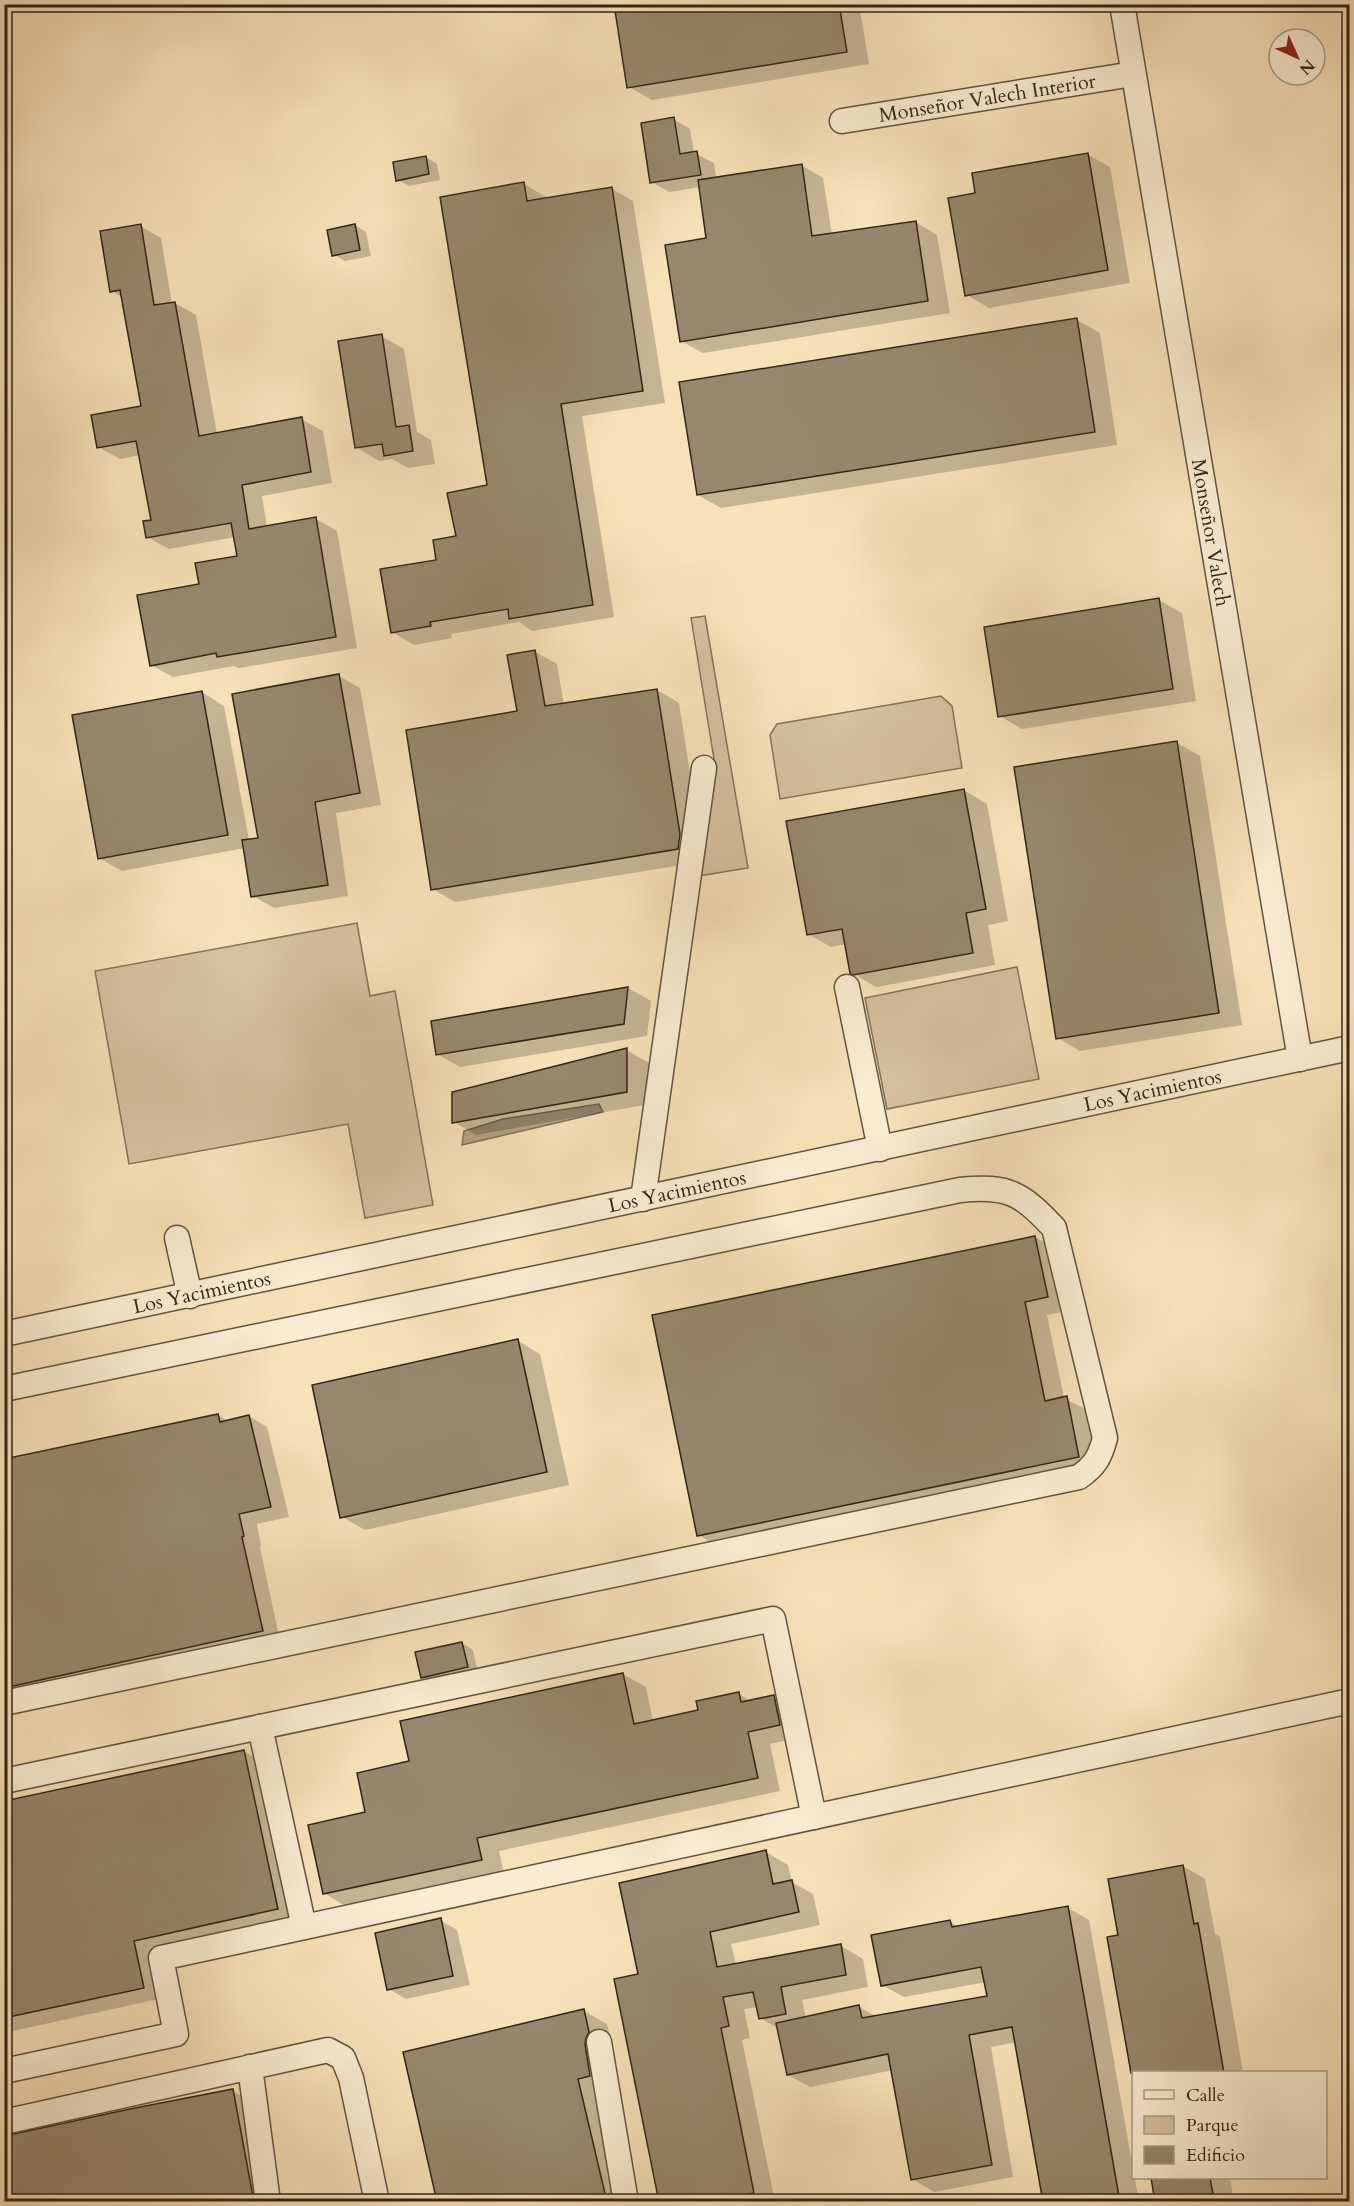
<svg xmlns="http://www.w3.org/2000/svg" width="1354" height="2206" font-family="Cardo,serif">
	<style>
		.green { fill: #d5c19d; stroke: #82735b; stroke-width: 1.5 }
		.water { fill: #b3a182; stroke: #7f6f58; stroke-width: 1.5 }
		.shadow { fill: #0003 }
		.building { fill: #97876c; stroke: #302519; stroke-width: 1.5 }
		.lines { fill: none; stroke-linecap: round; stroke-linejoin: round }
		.minor-casing { stroke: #625441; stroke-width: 27 }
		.minor { stroke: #faecd1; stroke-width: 24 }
		.labels { text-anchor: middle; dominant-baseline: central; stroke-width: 5; stroke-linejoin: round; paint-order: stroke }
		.street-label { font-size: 20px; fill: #302519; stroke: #faecd1 }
	</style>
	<rect width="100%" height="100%" fill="#f7e1b8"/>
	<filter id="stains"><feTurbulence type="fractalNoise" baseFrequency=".00333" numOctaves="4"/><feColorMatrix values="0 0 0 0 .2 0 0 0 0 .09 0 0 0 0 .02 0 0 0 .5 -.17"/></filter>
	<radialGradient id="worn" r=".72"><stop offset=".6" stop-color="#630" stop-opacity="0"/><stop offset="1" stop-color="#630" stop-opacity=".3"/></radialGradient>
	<!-- green -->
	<path class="green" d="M705,616l43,252 -50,8 18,-105 -25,-153z
		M941,696l11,10 10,62 -182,31 -10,-64 7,-11z
		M357,923l13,73 25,-5 38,214 -68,13 -17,-94 -219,40 -34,-193z
		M1017,967l22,112 -152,30 -22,-111z"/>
	<!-- water -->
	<path class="water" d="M599,1104l4,8 -141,33 2,-14 39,-12z"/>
	<!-- shadow -->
	<path class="shadow" d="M859,4l10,60 -217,36 -23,-13 -14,-82z
		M673,119l17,10 4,24 20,10 2,15 85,-13 22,13 9,57 83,-13 22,13 13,78 -247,40 -22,-12 27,-102 -8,-52 -31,5 -17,-10z
		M1087,154l23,13 20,116 -141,25 -22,-13z
		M426,157l11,7 3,16 -31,6 -11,-6z
		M524,184l22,13v2l66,-10 21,12 32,202 -83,13 32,201 -82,14 -13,-9 -68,12 1,4 -38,7 -22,-13 46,-71 20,-24 31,-51z
		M355,225l11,7 5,24 -26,5 -11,-6z
		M140,226l21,12 11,66 3,-1 21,12 21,119 84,-15 22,12 9,52 -70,13 5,31 49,-8 21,12 20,117 -118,20 -5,-2 -61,11 -22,-12 50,-80 37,-28 -3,-20 -66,12 -22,-12 5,-16 -11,-66 -21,4 -22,-12 45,-39 -20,-110 -11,-7z
		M1077,320l23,13 17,112 -396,63 -23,-13z
		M381,336l23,13 13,83 14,8 4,24 -27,4 -16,-9 -13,2 -23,-14z
		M1159,600l23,13 14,88 -174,28 -22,-13z
		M534,651l23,13 7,41 93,-15 22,13 23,144 -2,15 -245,40 -22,-13 86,-176z
		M339,676l21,12 21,117 -45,8 12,83 -74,12 -21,-12 -8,-48 -123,23 -23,-13 103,-166 22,14 25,134 11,-1z
		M1177,743l23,13 42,269 -162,26 -22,-13z
		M964,790l23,14 21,117 -20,4 7,40 -118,22 -3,-1 -23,-14 -5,-28 -15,3 -23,-13z
		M628,988l23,13 -4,35 -187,31 -23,-13 -4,-31z
		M626,1050l23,13 1,41 -174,31 -22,-13z
		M1035,1237l23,13 12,60 -23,5 17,83 25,13 12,59 -380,79 -22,-14z
		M518,1341l22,13 29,131 -204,45 -23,-13z
		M218,1415l10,6 21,-5 18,11 22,90 -32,7 4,22 -1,1 20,94 -276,61v-241z
		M462,1643l11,7 5,23 -44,10 -11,-6z
		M623,1674l23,13 7,34 47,-10 39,-17 13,8 22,-5 23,13 5,27 -32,7 10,47 -281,60 5,22 -157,34 -23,-14 43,-80 44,-50z
		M244,1751l19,12 34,157 -144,32 10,46 -159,35v-230z
		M766,1852l22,13 4,17 21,12 7,31 -89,19 5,21 105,-19 22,13 5,28 -66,13 4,18 53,-11 18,10 111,-20 -2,-15 -82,15 -22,-12 68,-63 10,5 108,-19 21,12 50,282h-95l-28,-160 -25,5 22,130 -79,15 -22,-13 -19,-109 -83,17 -22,-12 -9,-46 -19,-11 -2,-11 -14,2 6,29 -8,2 33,162h-114l-21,-227z
		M1183,1866l22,13 10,55 5,3 23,135h-109v3l-25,-137 11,-1z
		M440,1920l17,10 13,55 -64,14 -17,-10z
		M584,2011l23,13 5,21 -4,6 18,151h-187z
		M233,2091l17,10 19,101h-265z
		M1152,2178h78l4,24h-78z"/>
	<!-- building -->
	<path class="building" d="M614,4h225l8,48 -220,36z
		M674,117l6,37 17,-3 4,24 -51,8 -9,-60z
		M1088,153l20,117 -143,26 -17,-98 27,-5 -3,-20z
		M426,156l3,18 -33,7 -3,-19z
		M802,164l10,72 104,-15 12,80 -248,41 -15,-97 41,-7 -8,-58z
		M524,182l3,19 85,-14 31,204 -82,13 32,201 -84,14 -1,-10 -78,13 1,4 -40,7 -11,-64 56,-9 -3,-20 23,-4 -9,-43 40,-8 -47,-288z
		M141,224l13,81 21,-3 24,134 103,-19 9,55 -69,13 7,44 67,-12 20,120 -119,20 -1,-4 -66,13 -13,-71 62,-11 -4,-21 42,-7 -6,-33 -85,15 -3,-17 8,-1 -15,-79 -39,7 -6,-33 50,-9 -21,-116 -10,2 -10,-61z
		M355,224l5,26 -28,6 -5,-26z
		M1077,318l18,114 -398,63 -18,-113z
		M382,334l14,93 13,-2 4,26 -29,5 -2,-12 -27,4 -17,-107z
		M1159,598l14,91 -175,28 -14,-90z
		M535,650l10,56 112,-17 23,145 -2,15 -247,41 -25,-160 111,-19 -10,-56z
		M339,674l21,119 -45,9 13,83 -77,12 -9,-57 16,-2 -26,-144z
		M202,691l26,144 -130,24 -26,-144z
		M1177,741l42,272 -163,26 -42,-272z
		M964,789l22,120 -20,4 7,40 -120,22 -3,-2 -8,-44 -35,6 -21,-114z
		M628,987l-4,37 -188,31 -5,-34z
		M627,1048v44l-175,31v-31z
		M1035,1236l13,61 -23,5 20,99 22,-5 12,61 -382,79 -45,-221z
		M518,1339l29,133 -207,46 -28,-133z
		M218,1414l2,8 29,-7 22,92 -32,7 5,22 -2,1 21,94 -259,57v-229z
		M462,1642l6,25 -47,11 -6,-26z
		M623,1673l11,51 64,-14 -2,-9 43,-9 2,10 33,-7 6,30 -32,7 10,46 -281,60 5,22 -159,34 -15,-69 57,-13 -8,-39 52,-12 -9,-40z
		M244,1750l34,159 -144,32 10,47 -140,30v-217z
		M766,1850l7,34 19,-4 7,32 -89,20 7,35 124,-23 5,31 -65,12 5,27 -27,5 -6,-27 -30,5 6,29 -8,2 33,165 -39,9h-56l-45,-223 24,-5 -19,-91z
		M1183,1865l11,59 4,-1 26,150h-93l-24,-136 11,-2 -10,-56z
		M1068,1906l52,296h-77l-31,-175 -43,8 23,130 -81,15 -23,-126 -101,21 -11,-52 83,-18 3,13 125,-22 -6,-29 -100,19 -10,-51 79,-15 2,7z
		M441,1918l12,58 -66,14 -12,-57z
		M584,2009l5,23 -3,6 -1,6 5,32 -12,3 29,123h-170l-34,-150z
		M233,2089l21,113h-250v-66l126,-27z
		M1151,2178h59l3,16 -37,8h-21z"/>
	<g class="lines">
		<defs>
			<g id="minor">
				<path id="s1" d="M1122,4l178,1055"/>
				<path id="s2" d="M842,121l291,-47"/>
				<path d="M847,987l33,162"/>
				<path d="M643,1199l61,-431"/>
				<path d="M177,1238l13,58"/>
				<path id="s3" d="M4,1334l1346,-286"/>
				<path d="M4,1389l956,-199c49,-5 62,4 94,38l51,210c-5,19 -10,28 -26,39l-1075,226"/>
				<path d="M260,1727l44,200"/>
				<path d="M4,1781l769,-162 41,198"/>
				<path d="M599,2042l27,160"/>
				<path d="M250,2067l18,135"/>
				<path d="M4,2071l172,-37 -15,-76 1189,-257"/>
				<path d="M4,2122l324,-72 15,8 8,20 26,124"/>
			</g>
		</defs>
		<!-- minor casing -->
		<use href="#minor" class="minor-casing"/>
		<!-- minor -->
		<use href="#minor" class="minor"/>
	</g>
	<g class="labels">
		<!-- street labels -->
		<g class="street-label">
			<text stroke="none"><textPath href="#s2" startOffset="147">Monseñor Valech Interior</textPath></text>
			<text stroke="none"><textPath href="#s1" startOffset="536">Monseñor Valech</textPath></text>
			<text stroke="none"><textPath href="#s3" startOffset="1174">Los Yacimientos</textPath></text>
			<text stroke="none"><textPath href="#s3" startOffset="688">Los Yacimientos</textPath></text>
			<text stroke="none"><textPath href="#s3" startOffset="202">Los Yacimientos</textPath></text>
		</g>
	</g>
	<!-- margin -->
	<rect width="1354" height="2206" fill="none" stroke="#f7e1b8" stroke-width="24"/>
	<rect x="6" y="6" width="1342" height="2194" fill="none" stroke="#302519" stroke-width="3"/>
	<rect x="12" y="12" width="1330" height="2182" fill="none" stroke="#302519" stroke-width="1.5"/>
	<!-- legend -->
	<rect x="1132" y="2071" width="195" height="108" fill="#faecd1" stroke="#a99c87" stroke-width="1.5"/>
	<rect x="1144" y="2090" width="30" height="9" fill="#faecd1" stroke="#a99c87" stroke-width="1.5"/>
	<text x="1186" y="2101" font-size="18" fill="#302519">Calle</text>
	<rect x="1144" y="2116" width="30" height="18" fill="#d5c19d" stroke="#a99c87" stroke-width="1.5"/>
	<text x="1186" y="2131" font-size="18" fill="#302519">Parque</text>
	<rect x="1144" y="2146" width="30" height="18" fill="#97876c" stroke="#a99c87" stroke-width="1.5"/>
	<text x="1186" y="2161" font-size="18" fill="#302519">Edificio</text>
	<!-- north arrow -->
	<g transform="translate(1297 57) rotate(135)"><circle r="28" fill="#faecd1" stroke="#a99c87" stroke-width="1.5"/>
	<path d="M0-4.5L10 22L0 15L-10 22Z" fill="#8f2418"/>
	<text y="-9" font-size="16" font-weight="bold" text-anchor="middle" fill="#302519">N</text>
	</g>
	<rect width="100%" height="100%" filter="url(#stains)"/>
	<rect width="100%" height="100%" fill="url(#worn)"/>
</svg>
